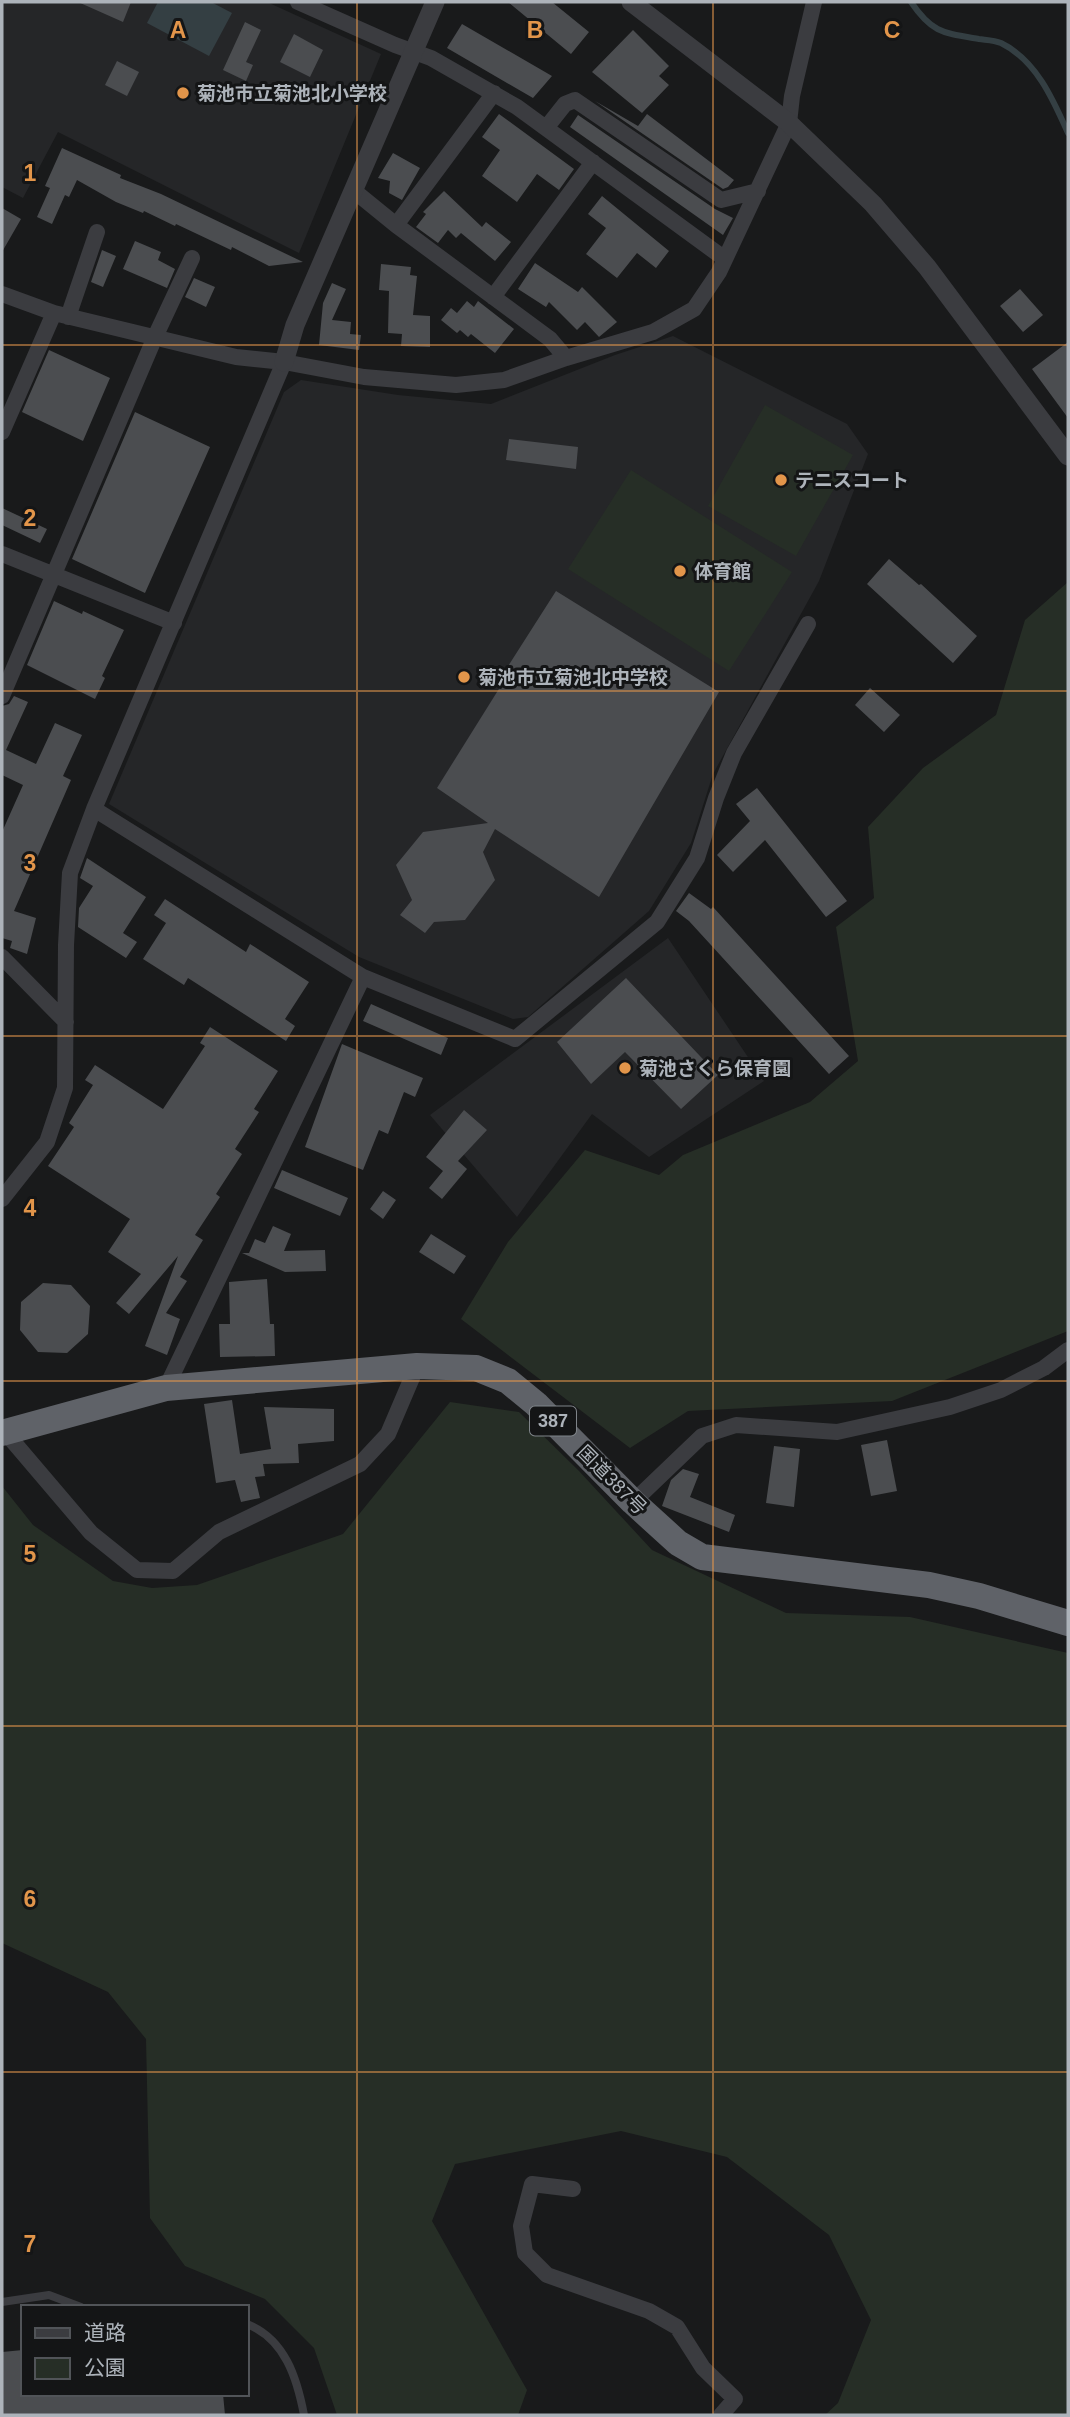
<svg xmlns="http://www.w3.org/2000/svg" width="1070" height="2417" font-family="Helvetica,'Noto Sans JP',sans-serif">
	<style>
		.built { fill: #252628 }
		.green { fill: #262e26 }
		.water { fill: #343f43 }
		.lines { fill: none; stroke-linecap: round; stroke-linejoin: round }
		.stream { stroke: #343f43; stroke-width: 6 }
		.building { fill: #4b4d50 }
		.service { stroke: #3b3c40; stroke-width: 8 }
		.minor { stroke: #3b3c40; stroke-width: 16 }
		.tertiary { stroke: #3b3c40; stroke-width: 19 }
		.trunk { stroke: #5f6268; stroke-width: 26 }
		.grid { fill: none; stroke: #e2954a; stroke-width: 2; stroke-opacity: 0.55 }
		.poi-dot { fill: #e2954a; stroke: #141516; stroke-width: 2.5 }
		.labels { text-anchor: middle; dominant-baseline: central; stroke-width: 6; stroke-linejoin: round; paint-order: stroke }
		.shield { fill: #141516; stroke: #7f8489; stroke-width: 2 }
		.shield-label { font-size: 18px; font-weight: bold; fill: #adb3ba }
		.poi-label { font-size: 19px; font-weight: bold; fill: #adb3ba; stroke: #141516; text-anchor: start }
		.street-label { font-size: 19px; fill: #adb3ba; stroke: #141516 }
		.grid-label { font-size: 23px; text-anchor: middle; font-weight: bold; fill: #e2954a; stroke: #141516; stroke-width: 6; stroke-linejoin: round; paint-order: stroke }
	</style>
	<rect width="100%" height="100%" fill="#191a1b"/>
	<!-- built -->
	<path class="built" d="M2,2h265l114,52 -82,199 -241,-121 -35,66 -21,-11z
		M673,336l174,88 21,30 -49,127 -106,193 -22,69 -42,68 -121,106 -15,2 -154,-62 -250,-153 175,-412 17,-12 97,15 93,9 124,-49z
		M668,938l96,143 -115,76 -57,-43 -75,103 -87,-102z"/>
	<!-- green -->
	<path class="green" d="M765,405l88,50 -57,101 -88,-50z
		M631,470l161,102 -63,99 -161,-102z
		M1068,582v749l-176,70 -204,10 -58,37 -169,-129 47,-77 77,-92 74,25 24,-20 127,-53 48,-41 -22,-134 38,-29 -6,-71 55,-59 73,-53 29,-95z
		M450,1402l69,10 60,59 73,79 134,63 124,4 158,36v762h-243l13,-12 33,-83 -42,-85 -102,-78 -106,-26 -166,33 -23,57 95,169 -9,25h-181l-23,-67 -49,-49 -80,-33 -35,-48 -4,-179 -38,-47 -106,-49v-457l31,39 80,56 39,7 45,-3 146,-51z"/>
	<!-- water -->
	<path class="water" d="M158,2h53l21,11 -23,43 -62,-33z"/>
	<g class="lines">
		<!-- stream -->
		<path class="stream" d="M911,2c21,31 32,31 68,37 7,1 15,1 22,4 35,17 52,56 67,90"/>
	</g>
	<!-- building -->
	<path class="building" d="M78,2h53l-8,20z
		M508,2h44l37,30 -18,22z
		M245,22l16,8 -15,32 7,3 -7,16 -23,-11z
		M462,24l90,52 -19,22 -86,-50z
		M633,30l36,36 -10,10 10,9 -27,28 -50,-41z
		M294,34l29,16 -13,27 -30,-15z
		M117,61l22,11 -12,24 -22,-11z
		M595,101l43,25 9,-12 87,66 -6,7 -5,2z
		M499,114l75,55 -15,21 -22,-16 -20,28 -35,-26 18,-26 -18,-13z
		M578,115l137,94 18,9 -10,17 -153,-108z
		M62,148l59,27 -1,3 41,16 142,68 -34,4 -37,-19 -1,3 -55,-26 -1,2 -31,-15 -1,2 -27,-11 -39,-22 -8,17 -4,-2 -13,29 -15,-7 13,-29 -5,-2z
		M393,153l27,15 -18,32 -13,-7 1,-12 -12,-3z
		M444,191l38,36 4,-5 25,20 -16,19 -34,-28 -5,5 -8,-8 -10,13 -22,-16 10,-13 -3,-2z
		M602,196l67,55 -13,17 -19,-15 -20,25 -31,-24 20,-26 -18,-14z
		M2,208l19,11 -19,33z
		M135,241l26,11 -3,8 17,9 -8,19 -44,-19z
		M102,250l14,6 -13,31 -12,-5z
		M535,263l43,29 4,-5 35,35 -18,15 -14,-15 -8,8 -28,-28 -3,5 -28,-18z
		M381,264l30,3 -1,8 7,1 -4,39 17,1v31l-29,-1 1,-12 -14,-1 1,-42 -10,-1z
		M194,278l21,9 -9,20 -21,-10z
		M332,283l14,6 -14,31 19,2 -1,12 11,1 -2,15 -40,-5 4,-42z
		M1020,289l23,26 -20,17 -23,-26z
		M467,301l7,6 4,-6 36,28 -19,24 -24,-19 -3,3 -8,-7 -3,3 -16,-13 10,-12 6,5z
		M1068,342v76l-36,-49z
		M49,350l61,28 -27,63 -61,-29z
		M135,412l75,35 -65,146 -73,-34z
		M509,439l69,8 -2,22 -70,-9z
		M2,508l45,21 -7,14 -38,-18z
		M889,559l30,26 2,-1 56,52 -24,27 -86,-79z
		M556,591l163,101 -120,205 -104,-68 -12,23 12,28 -30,40 -31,2 -9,11 -25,-18 12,-15 -16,-35 27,-33 65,-9 -51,-35 65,-104 -4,-2z
		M54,601l28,13 1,-3 41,19 -22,46 3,2 -10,21 -68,-34z
		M870,688l30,27 -16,17 -29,-27z
		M14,696l14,6 -22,48 30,14 19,-41 27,12 -19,41 8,4 -57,131 22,7 -9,36 -17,-6 2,-7 -10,-3v-106l21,-47 -21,-10v-69l7,-2z
		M757,788l90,113 -21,16 -61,-77 -32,32 -16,-17 33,-34 -14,-17z
		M87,858l59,39 -23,36 14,9 -11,16 -48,-31 1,-19 14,-22 -13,-8z
		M689,893l22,16 2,-2 136,149 -20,18 -140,-153 -13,-10z
		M165,899l81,53 4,-8 59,38 -24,37 10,7 -9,15 -98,-63 -4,7 -41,-26 23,-36 -12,-8z
		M626,978l92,97 -37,34 -56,-57 -34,32 -34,-42z
		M371,1004l77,34 -7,17 -78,-34z
		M210,1027l68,44 -24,38 5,3 -24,37 7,5 -26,40 4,3 -25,38 8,5 -23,37 7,4 -21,32 14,6 -13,36 -22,-9 33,-90 -49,58 -13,-11 25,-29 -33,-22 22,-33 -82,-53 26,-39 -5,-4 24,-38 -8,-5 10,-15 68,44 42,-63 -5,-3z
		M342,1044l81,34 -8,19 -11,-5 -16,42 -9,-4 -16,40 -58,-23z
		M464,1110l23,20 -29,31 9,8 -25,30 -13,-11 14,-17 -17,-14z
		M282,1170l66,28 -8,18 -66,-28z
		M383,1191l13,9 -13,19 -13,-10z
		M273,1226l18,8 -7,17 41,-1 1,21 -41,1 -43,-19h7l6,-14 10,4z
		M431,1234l35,22 -12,18 -35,-22z
		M267,1279l3,45h4l1,32 -55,1 -1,-33h11l-1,-42z
		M43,1283l28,2 19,21 -2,28 -21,19 -29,-1 -18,-22 1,-28z
		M232,1400l8,54 31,-5 -7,-42 70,2v32l-36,3 1,19 -36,1 2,12 -10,1 5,21 -19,4 -6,-22 -19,3 -12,-79z
		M887,1440l10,51 -26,5 -10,-51z
		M774,1446l26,3 -6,58 -28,-4z
		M683,1469l16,5 -9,23 45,18 -6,17 -67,-26 9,-26z
		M23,2350v44h200l2,21h-223v-63z"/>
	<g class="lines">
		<!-- service -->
		<path class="service" d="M2,2302l47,-7 32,12
			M247,2324c38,15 50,54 57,91"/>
		<!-- minor -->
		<path class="minor" d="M298,2l97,43 36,13 86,49 208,152
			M546,128l19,-24 10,-4 146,100 37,-9
			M353,190l43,35 154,114 16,19
			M396,225l98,-132
			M2,294l52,19 182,44 48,5 80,15 92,8 48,-5 62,-22 87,-26 41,-23 25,-37 70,-149 3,-27 22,-94
			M493,297l100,-135
			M68,317l29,-85
			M2,432l52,-119
			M2,554l172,69
			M2,696l153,-359 37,-79
			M94,809l269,168 -197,411
			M2,957l64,65
			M363,977l152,62 142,-117 40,-64 19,-60 18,-45 74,-129
			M2,1199l45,-57 18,-54 1,-143 4,-72 24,-64 190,-447
			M5,1432l86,101 46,37 36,1 46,-39 141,-68 28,-30 29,-68
			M633,1502l69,-66 34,-11 101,7 113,-25 51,-17 43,-22 24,-18
			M573,2189l-41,-5 -11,42 4,27 22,22 102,36 28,16 26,41 32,31 -14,16"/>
		<!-- tertiary -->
		<path class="tertiary" d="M631,2l158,121 84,81 54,63 141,189
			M284,362l11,-37 140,-323"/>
		<!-- trunk -->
		<path class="trunk" d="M2,1433l164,-45 251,-22 59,2 32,13 28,23 97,98 45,41 24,14 227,28 50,11 89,27"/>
	</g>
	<!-- grid -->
	<path class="grid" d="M357,2v2413M713,2v2413M2,345h1066M2,691h1066M2,1036h1066M2,1381h1066M2,1726h1066M2,2072h1066"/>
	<!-- markers -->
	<g class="poi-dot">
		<circle cx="183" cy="93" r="7"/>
		<circle cx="781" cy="480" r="7"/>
		<circle cx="680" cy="571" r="7"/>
		<circle cx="464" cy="677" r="7"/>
		<circle cx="625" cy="1068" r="7"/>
	</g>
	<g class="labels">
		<!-- shield labels -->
		<rect class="shield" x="530" y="1406.5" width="46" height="29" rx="5"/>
		<g class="shield-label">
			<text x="553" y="1421">387</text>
		</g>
		<!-- poi labels -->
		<g class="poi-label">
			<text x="197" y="93">菊池市立菊池北小学校</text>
			<text x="795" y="480">テニスコート</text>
			<text x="694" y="571">体育館</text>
			<text x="478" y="677">菊池市立菊池北中学校</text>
			<text x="639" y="1068">菊池さくら保育園</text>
		</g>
		<!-- street labels -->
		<g class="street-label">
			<text transform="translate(612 1480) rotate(45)">国道387号</text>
		</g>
	</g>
	<g class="grid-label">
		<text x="178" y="38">A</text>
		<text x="535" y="38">B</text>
		<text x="892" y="38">C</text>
		<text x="30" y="181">1</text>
		<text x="30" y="526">2</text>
		<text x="30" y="871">3</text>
		<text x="30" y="1216">4</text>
		<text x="30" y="1562">5</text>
		<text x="30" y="1907">6</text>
		<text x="30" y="2252">7</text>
	</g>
	<!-- border -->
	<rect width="1070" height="2417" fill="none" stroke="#adb3ba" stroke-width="7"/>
	<!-- legend -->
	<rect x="21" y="2305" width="228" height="91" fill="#141516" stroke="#515458" stroke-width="2"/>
	<rect x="35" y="2328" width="35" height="10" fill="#3b3c40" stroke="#515458" stroke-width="2"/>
	<text x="84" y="2340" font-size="21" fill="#adb3ba">道路</text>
	<rect x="35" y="2358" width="35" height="21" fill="#262e26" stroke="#515458" stroke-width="2"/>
	<text x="84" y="2375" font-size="21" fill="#adb3ba">公園</text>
</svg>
